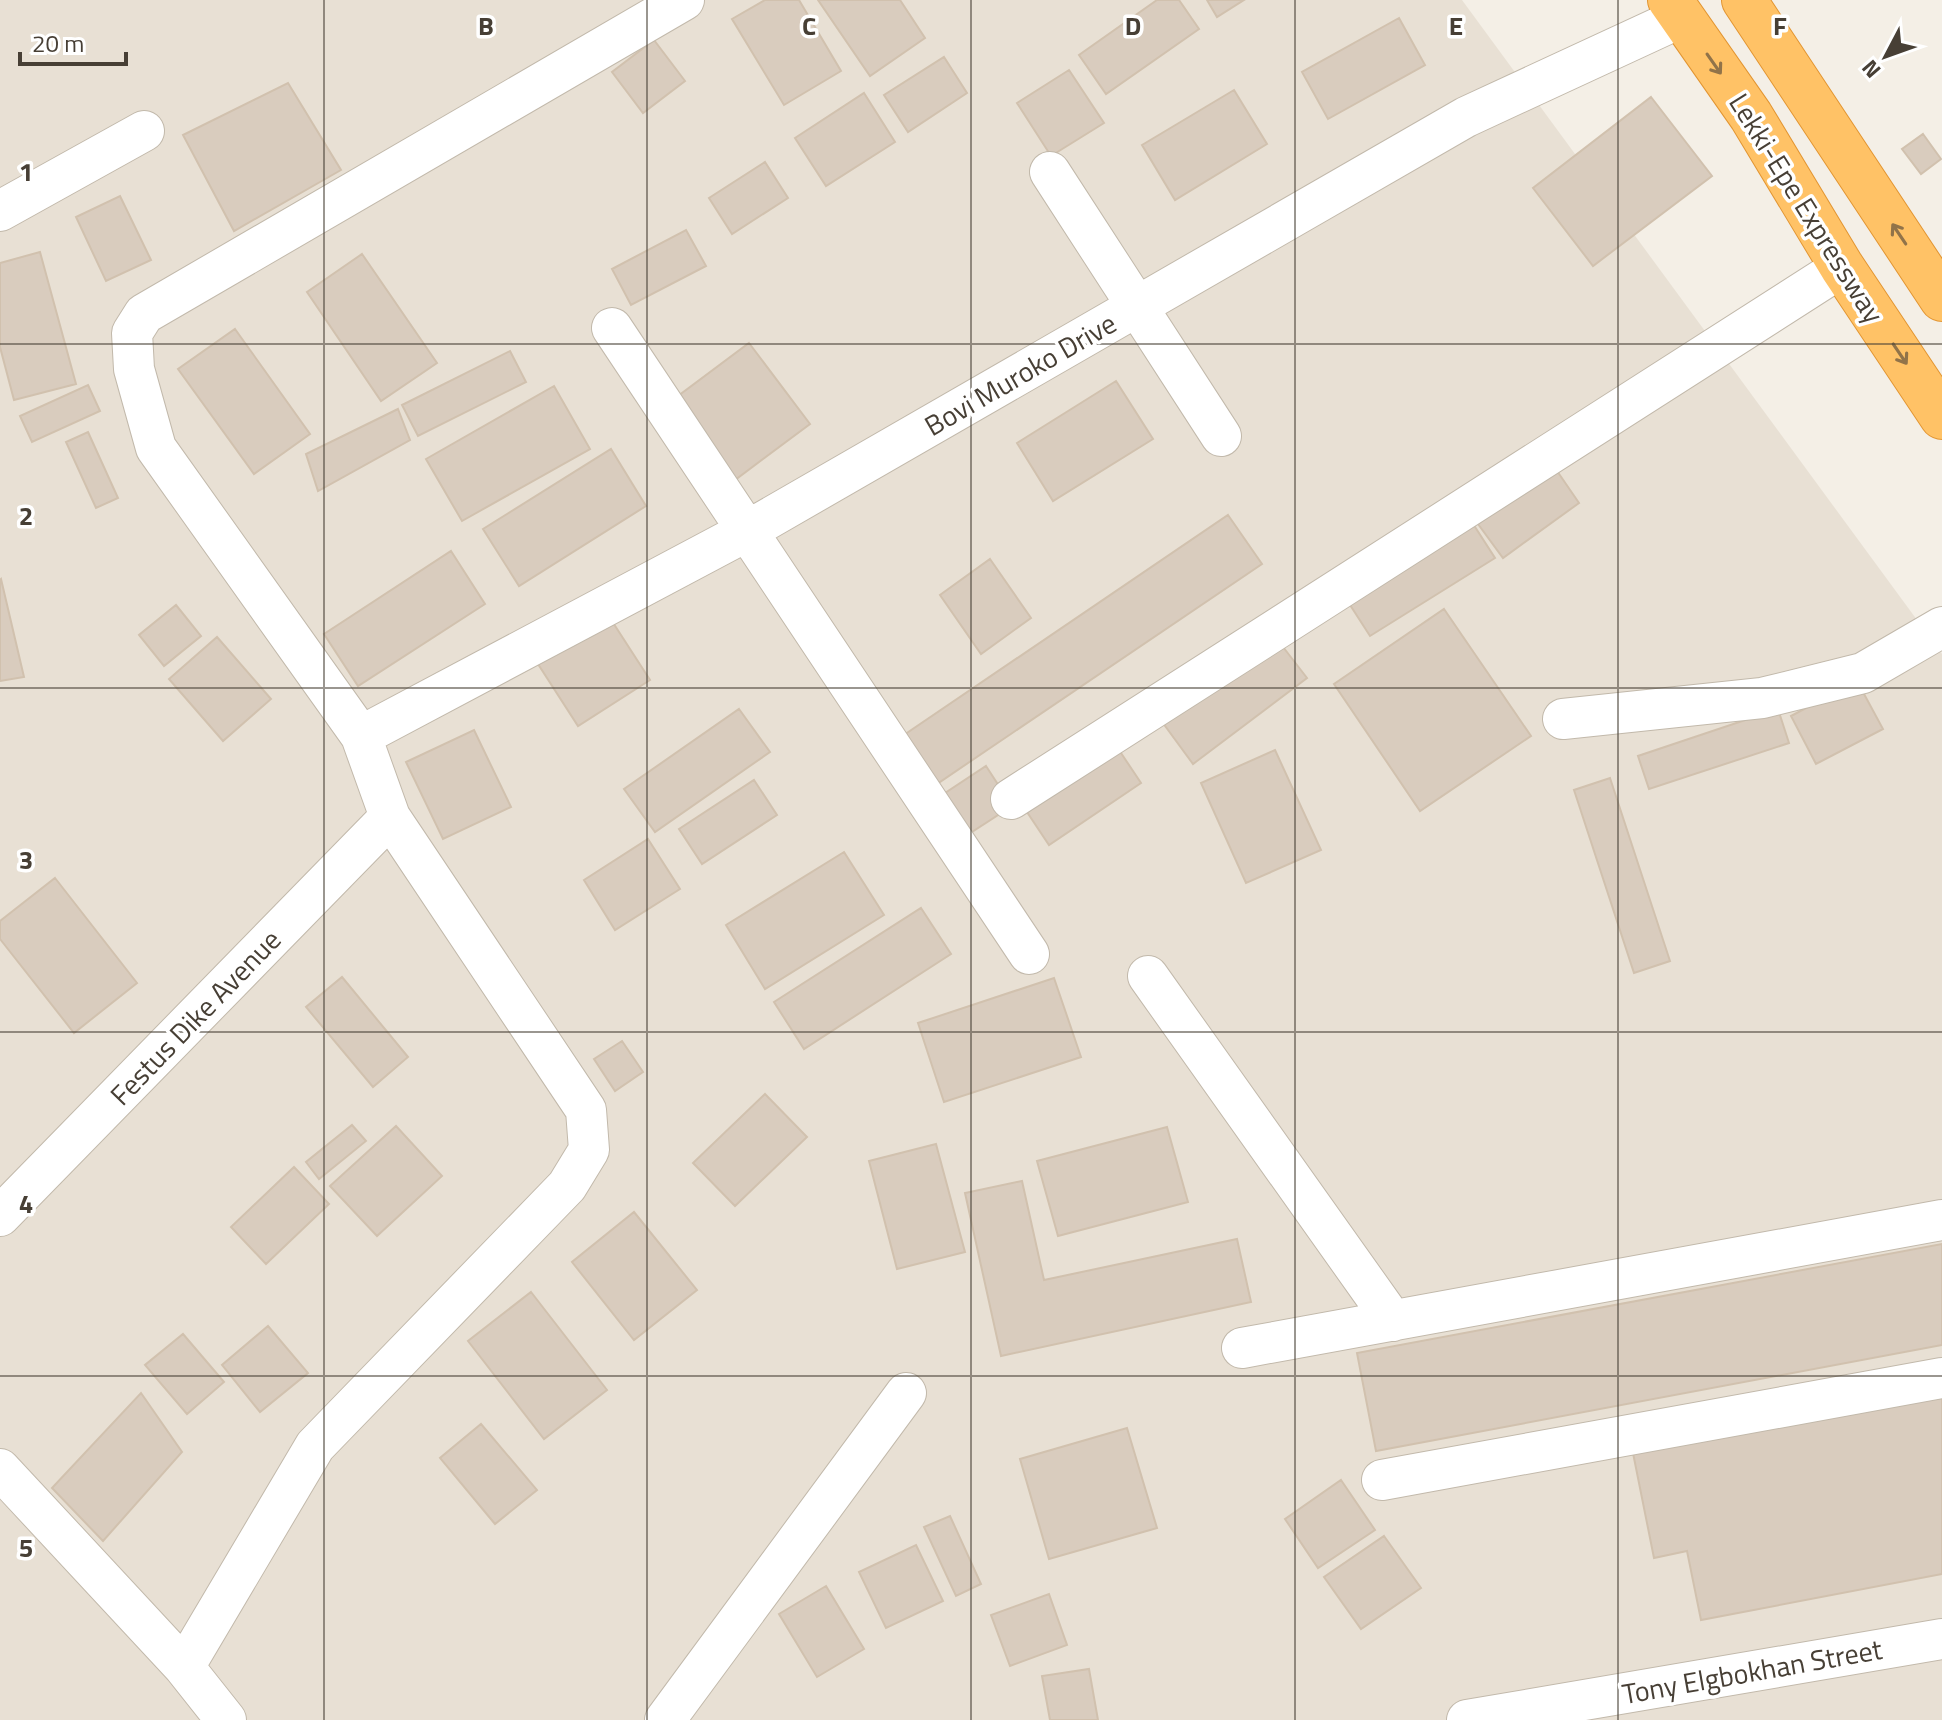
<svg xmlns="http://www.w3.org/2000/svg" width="1942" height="1720" font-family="'Titillium Web',sans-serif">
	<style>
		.residential { fill: #e8e0d4 }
		.building { fill: #d9ccbe; stroke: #d1c1ae; stroke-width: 2 }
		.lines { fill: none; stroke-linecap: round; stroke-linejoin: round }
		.minor-casing { stroke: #c2b9ab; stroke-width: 42 }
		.highway-casing { stroke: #e29532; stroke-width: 46 }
		.minor { stroke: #fff; stroke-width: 40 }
		.highway { stroke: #ffc266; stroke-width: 44 }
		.oneway { stroke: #917349 }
		.grid { fill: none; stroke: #473f35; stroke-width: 2; stroke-opacity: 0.55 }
		.labels { text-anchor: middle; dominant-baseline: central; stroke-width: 7; stroke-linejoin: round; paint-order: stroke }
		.street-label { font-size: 28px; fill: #473f35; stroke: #fff }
		.grid-label { font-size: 26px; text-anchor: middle; font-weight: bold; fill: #473f35; stroke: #fff; stroke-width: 7; stroke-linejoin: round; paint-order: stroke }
	</style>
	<rect width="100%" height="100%" fill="#f4efe6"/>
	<!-- residential -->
	<path class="residential" d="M0,0h1462l480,654v1066h-1942z"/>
	<!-- building -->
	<path class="building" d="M765,0h34l42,71 -57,34 -52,-86z
		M818,0h82l25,38 -55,38z
		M1157,0h22l20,29 -93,65 -27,-39z
		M1207,0h37l-27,17z
		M1399,18l26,47 -97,54 -26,-47z
		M654,40l31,41 -42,32 -31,-41z
		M944,57l23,36 -59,39 -24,-37z
		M1069,70l35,53 -53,33 -34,-53z
		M288,83l53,87 -107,61 -51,-96z
		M1234,90l33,54 -92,56 -33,-55z
		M864,93l31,49 -69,44 -31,-48z
		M1651,97l61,79 -119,90 -60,-78z
		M1923,134l18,25 -20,15 -19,-25z
		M765,162l23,36 -56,36 -23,-36z
		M120,196l31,64 -45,21 -30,-64z
		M686,230l20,36 -75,39 -19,-36z
		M40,252l36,132 -62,16 -14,-53v-84z
		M362,254l75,109 -56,38 -74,-109z
		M235,329l75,105 -56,40 -76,-105z
		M749,343l61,81 -79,59 -61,-81z
		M510,351l16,31 -108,54 -16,-31z
		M1116,381l37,58 -100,62 -36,-58z
		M88,385l12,26 -68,31 -12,-26z
		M554,386l36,63 -128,72 -36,-62z
		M398,409l12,31 -92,51 -12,-37z
		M88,432l30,66 -22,10 -30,-66z
		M611,449l35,57 -127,80 -36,-57z
		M1555,468l24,35 -76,55 -25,-34z
		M1228,515l34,49 -328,222 -33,-49z
		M1468,516l27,42 -125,78 -27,-42z
		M451,551l34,53 -127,82 -34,-52z
		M990,559l41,59 -50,36 -41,-59z
		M1,579l23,98 -24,4v-101z
		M176,605l25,31 -37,30 -25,-31z
		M1444,609l87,127 -111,75 -86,-127z
		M610,618l40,62 -72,46 -40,-62z
		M1273,634l34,44 -114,86 -33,-45z
		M217,637l54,62 -48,42 -54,-62z
		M1857,681l26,48 -67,35 -25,-48z
		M739,709l31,43 -115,80 -31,-43z
		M1778,709l11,34 -140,46 -11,-33z
		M474,730l37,77 -68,32 -37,-77z
		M1119,750l22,33 -92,62 -22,-33z
		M1275,750l46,100 -75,33 -45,-100z
		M986,766l26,40 -51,33 -25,-40z
		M1610,778l60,183 -36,12 -60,-183z
		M754,780l23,35 -75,49 -23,-35z
		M648,839l32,50 -65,41 -31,-50z
		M844,852l40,63 -119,74 -39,-64z
		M55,878l82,105 -63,50 -74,-94v-18z
		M921,908l30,46 -147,95 -30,-47z
		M342,977l66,80 -35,30 -67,-80z
		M1054,978l27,79 -137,45 -26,-79z
		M622,1041l21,31 -28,19 -21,-32z
		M765,1094l42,43 -72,69 -42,-43z
		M352,1125l14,16 -47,38 -13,-17z
		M396,1126l46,50 -65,60 -47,-50z
		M1167,1127l21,75 -130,34 -21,-75z
		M936,1144l29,108 -68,17 -28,-108z
		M294,1167l35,37 -63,60 -35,-37z
		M1022,1181l22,99 193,-41 14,63 -250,54 -36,-163z
		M634,1212l63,78 -63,50 -62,-78z
		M1942,1244v101l-566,106 -19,-98z
		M531,1292l76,98 -63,49 -76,-98z
		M268,1326l40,47 -48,39 -38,-47z
		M183,1334l41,48 -37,32 -42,-49z
		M141,1393l41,59 -79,89 -51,-53z
		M1942,1394v180l-241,46 -14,-69 -33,7 -21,-105z
		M481,1424l56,66 -42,34 -55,-66z
		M1127,1428l30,100 -108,31 -29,-100z
		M1341,1480l34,50 -57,38 -33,-49z
		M950,1516l31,68 -25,12 -32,-69z
		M1384,1536l37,52 -60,41 -37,-52z
		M916,1545l27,56 -57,27 -27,-56z
		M826,1586l38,63 -47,28 -38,-63z
		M1049,1594l18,51 -57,21 -19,-51z
		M1089,1669l9,51h-48l-8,-44z"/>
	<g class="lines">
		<defs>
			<path id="minor" d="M1050,172l171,264
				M0,211l144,-80
				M612,328l417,626
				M1563,719l199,-21 101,-25 79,-46
				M361,736l386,-205 719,-414 216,-100
				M1011,799l831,-532
				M1148,976l245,345
				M0,1216l390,-399
				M1242,1348l700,-128
				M0,1469l184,198 42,53
				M1382,1480l560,-102
				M184,1667l131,-221 252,-260 22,-36 -3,-40 -196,-293 -29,-81 -205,-288 -22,-79 -2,-36 12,-19 540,-314
				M665,1720l241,-327
				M1467,1720l475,-81"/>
			<path id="highway" d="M1670,0l81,116 91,151 100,150
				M1744,0l198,299"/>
		</defs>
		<!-- minor casing -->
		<use href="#minor" class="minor-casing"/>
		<!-- highway casing -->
		<use href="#highway" class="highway-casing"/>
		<!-- minor -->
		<use href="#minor" class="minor"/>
		<!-- highway -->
		<use href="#highway" class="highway"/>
	</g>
	<!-- one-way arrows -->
	<defs><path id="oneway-shaft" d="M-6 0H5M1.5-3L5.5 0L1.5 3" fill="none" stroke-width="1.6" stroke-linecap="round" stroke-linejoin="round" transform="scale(2)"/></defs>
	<g class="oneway">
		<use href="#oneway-shaft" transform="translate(1714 64) rotate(55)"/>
		<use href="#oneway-shaft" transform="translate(1899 234) rotate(-124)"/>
		<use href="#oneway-shaft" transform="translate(1900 354) rotate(56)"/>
	</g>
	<!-- grid -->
	<path class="grid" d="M324,0v1720M647,0v1720M971,0v1720M1295,0v1720M1618,0v1720M0,344h1942M0,688h1942M0,1032h1942M0,1376h1942"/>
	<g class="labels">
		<!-- street labels -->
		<g class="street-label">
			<text transform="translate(1807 208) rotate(58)">Lekki-Epe Expressway</text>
			<text transform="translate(1020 374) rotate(-30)">Bovi Muroko Drive</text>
			<text transform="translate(195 1017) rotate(-46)">Festus Dike Avenue</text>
			<text transform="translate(1752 1671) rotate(-10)">Tony Elgbokhan Street</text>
		</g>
	</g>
	<g class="grid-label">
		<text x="486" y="35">B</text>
		<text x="809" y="35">C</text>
		<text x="1133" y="35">D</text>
		<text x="1456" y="35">E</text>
		<text x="1780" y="35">F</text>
		<text x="26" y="181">1</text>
		<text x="26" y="525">2</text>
		<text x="26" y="869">3</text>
		<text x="26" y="1213">4</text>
		<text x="26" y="1557">5</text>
	</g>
	<!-- north arrow -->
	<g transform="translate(1886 56) rotate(229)" stroke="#ffffff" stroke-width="6" paint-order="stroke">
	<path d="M0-6L14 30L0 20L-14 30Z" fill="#473f35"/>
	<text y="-12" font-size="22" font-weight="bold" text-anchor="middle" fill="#473f35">N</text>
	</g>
	<!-- scale -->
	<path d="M20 52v12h106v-12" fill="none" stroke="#473f35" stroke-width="4"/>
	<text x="32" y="52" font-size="24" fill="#473f35" stroke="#ffffff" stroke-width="6" paint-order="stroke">20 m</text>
</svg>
